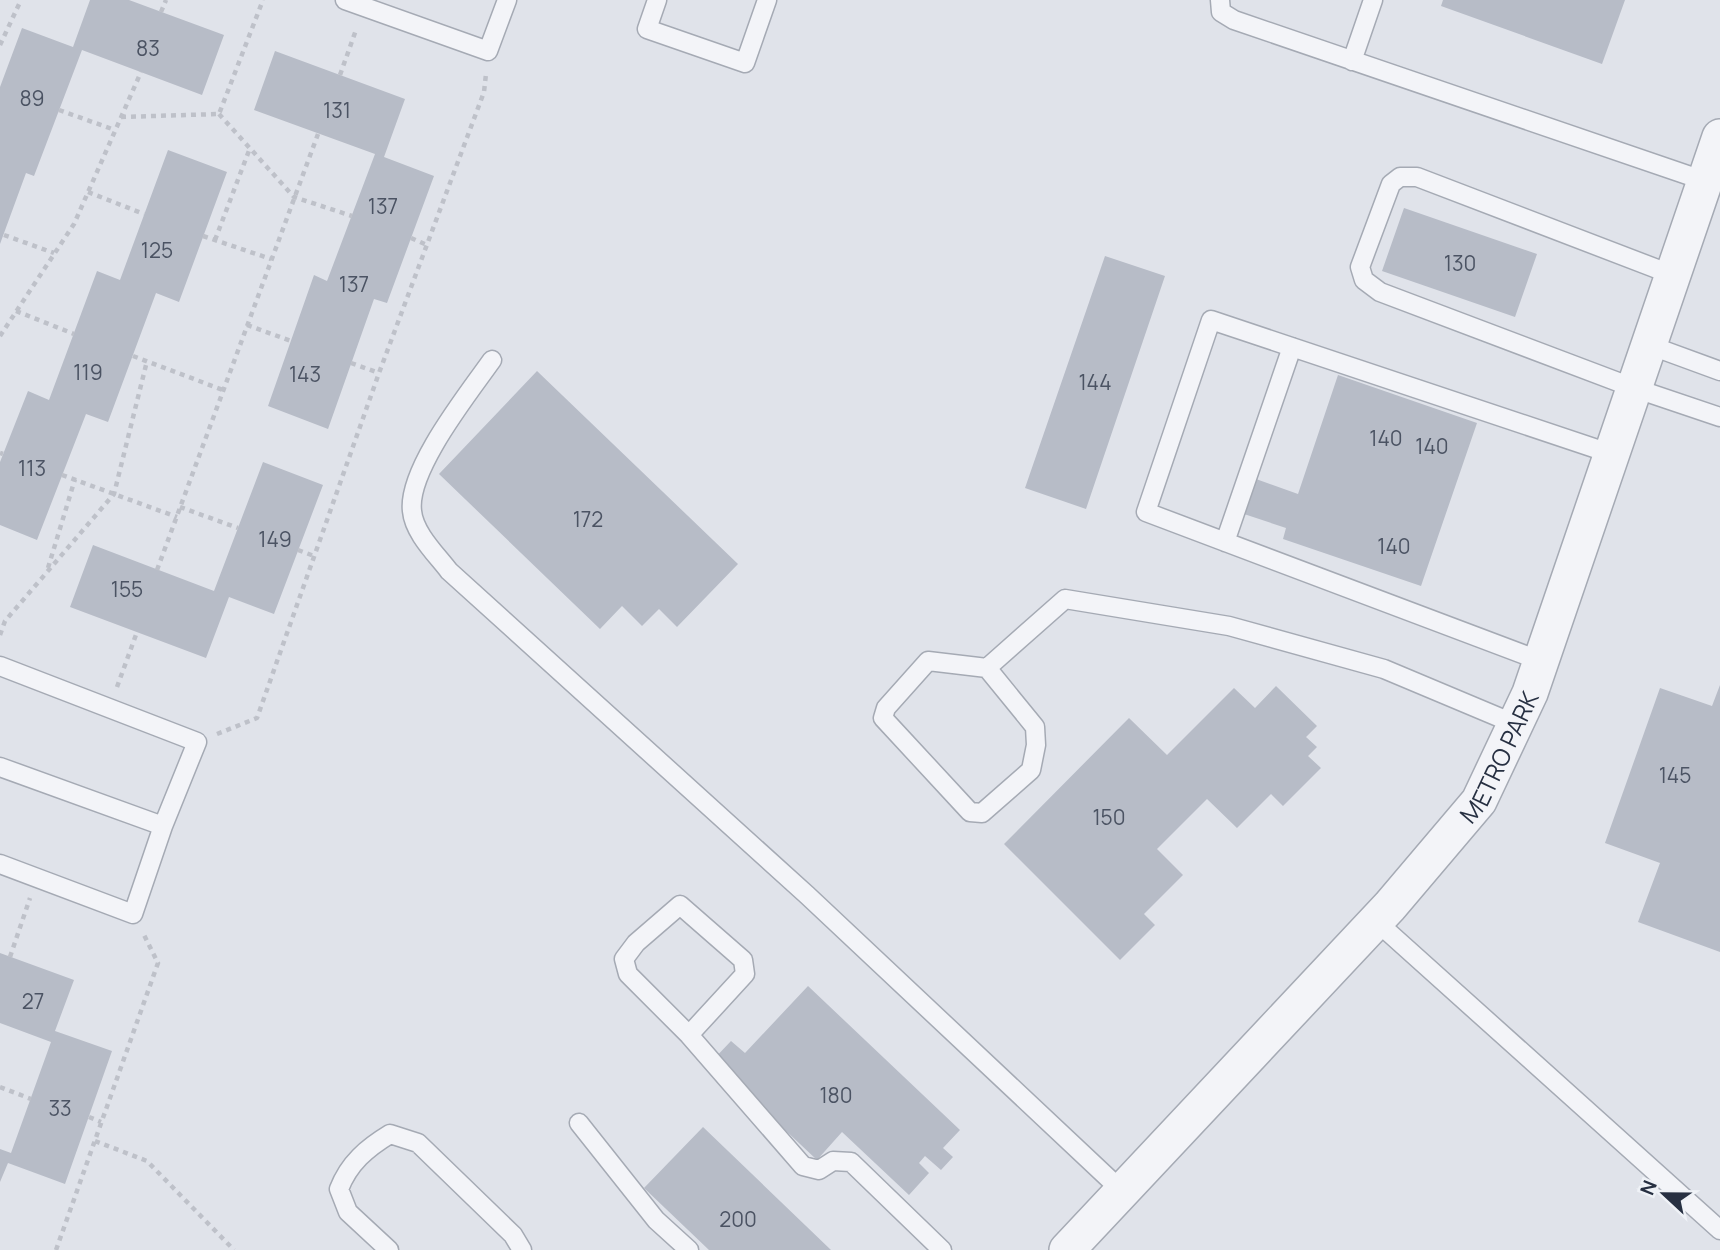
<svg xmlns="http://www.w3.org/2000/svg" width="1720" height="1250" font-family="Manrope,sans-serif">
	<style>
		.building { fill: #b7bcc7 }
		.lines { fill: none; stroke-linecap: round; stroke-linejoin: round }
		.lane-casing { stroke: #a5aab4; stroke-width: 21 }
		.street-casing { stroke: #a5aab4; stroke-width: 38 }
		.path { stroke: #bec1c9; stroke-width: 4.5; stroke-dasharray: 5 5; stroke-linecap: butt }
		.lane { stroke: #f3f4f8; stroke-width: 18 }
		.street { stroke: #f3f4f8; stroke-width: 35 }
		.labels { text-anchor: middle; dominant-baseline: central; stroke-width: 6; stroke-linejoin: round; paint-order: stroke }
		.number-label { font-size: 21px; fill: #4b5363 }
		.street-label { font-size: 24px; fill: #273042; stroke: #eff2f7 }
	</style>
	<rect width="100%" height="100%" fill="#e0e3ea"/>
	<!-- building -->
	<path class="building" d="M90,0h39l95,35 -22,60 -120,-45 -48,126 -8,-3 -26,71v-157l22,-59 51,19z
		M1443,0h182l-23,64 -161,-58z
		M275,51l130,48 -21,58 50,19 -47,127 -13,-4 -46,130 -60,-23 46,-131 13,6 48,-127 -121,-44z
		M168,150l59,22 -48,130 -23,-9 -48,129 -22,-8 -49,126 -37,-15v-63l28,-71 21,9 48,-129 23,9z
		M1404,208l133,46 -22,63 -133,-46z
		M1105,256l60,20 -79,233 -61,-21z
		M537,371l201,193 -61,63 -18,-18 -17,17 -20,-20 -22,23 -161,-155z
		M1338,375l139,48 -56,163 -138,-47 3,-11 -42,-14 12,-35 42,15z
		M263,462l60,23 -49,129 -45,-17 -23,61 -136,-51 23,-62 121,46z
		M1720,685v267l-82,-30 22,-59 -55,-20 55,-155 52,18z
		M1276,686l41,40 -11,11 11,10 -9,9 13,12 -38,38 -12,-12 -34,34 -30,-29 -50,50 26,26 -39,39 11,11 -35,35 -116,-116 125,-126 38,37 67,-67 21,20z
		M0,953l74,27 -19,51 57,20 -47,133 -57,-21 -8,19v-33l11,4 40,-111 -51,-19z
		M808,986l152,144 -17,18 10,9 -12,13 -16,-14 -6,7 10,10 -20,22 -67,-63 -25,28 -105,-99 19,-20 14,12z
		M703,1127l128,123h-122l-65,-62z"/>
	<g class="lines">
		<defs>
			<path id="lane" d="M345,0l143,51 19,-51
				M657,0l-10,29 98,34 22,-63
				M1220,0l1,12 13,8 471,161
				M1352,61l21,-61
				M1673,275l-256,-98h-17l-9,7 -31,83 4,13 16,12 254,96 86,29
				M1649,345l71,26
				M492,360c-24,34 -85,110 -80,151 2,22 24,43 37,60l358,324 315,296
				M1225,542l67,-195
				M1541,661l-395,-149 65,-192 401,134
				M0,666l197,76 -34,84 -163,-59
				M987,668l48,59 1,18 -5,25 -49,43 -12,-1 -87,-94 3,-10 42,-47 59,7 78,-69 164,27 155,43 131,55
				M0,864l133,50 30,-88
				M1376,921l344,309
				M689,1035l56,-61 -2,-14 -63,-55 -44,38 -12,16 4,15 61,61 114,131 16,4 14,-9 18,1 91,88
				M579,1123l77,97 33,30
				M389,1250l-41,-38 -9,-23c10,-26 28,-41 51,-55l28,9 95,92 9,15"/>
			<g id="street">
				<path id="s1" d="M1067,1250l323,-344 89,-105 51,-108 190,-556"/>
			</g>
		</defs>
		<!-- lane casing -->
		<use href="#lane" class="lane-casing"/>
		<!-- street casing -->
		<use href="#street" class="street-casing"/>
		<!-- path -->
		<path class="path" d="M161,12l5,-12
			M0,45l21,-45
			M340,75l16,-45
			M59,110l56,20
			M219,114l75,83 58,19
			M121,117l98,-3 44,-114
			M88,192l56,22
			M4,235l50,18
			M203,236l68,23
			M411,238l16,7
			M215,240l35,-92
			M16,311l58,23
			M247,325l44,16
			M0,336l74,-112 67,-152
			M133,356l90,34
			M351,363l28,10
			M0,453l3,1
			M62,475l115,42
			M180,507l58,21
			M298,550l16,6
			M48,568l27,-89
			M157,570l161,-436
			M0,635l5,-14 109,-127 33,-133
			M117,687l20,-55
			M217,734l40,-16 122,-345 105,-281 2,-18
			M10,957l20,-59
			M0,1087l31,12
			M89,1117l12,5
			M95,1141l52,20 87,89
			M56,1250l102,-287 -15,-30"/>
		<!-- lane -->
		<use href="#lane" class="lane"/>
		<!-- street -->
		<use href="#street" class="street"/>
	</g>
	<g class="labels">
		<!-- number labels -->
		<g class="number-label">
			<text x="148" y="48">83</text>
			<text x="32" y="98">89</text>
			<text x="337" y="110">131</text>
			<text x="383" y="206">137</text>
			<text x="157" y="250">125</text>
			<text x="1460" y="263">130</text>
			<text x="354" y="284">137</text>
			<text x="88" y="372">119</text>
			<text x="305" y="374">143</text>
			<text x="1095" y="382">144</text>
			<text x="1386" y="438">140</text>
			<text x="1432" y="446">140</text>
			<text x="32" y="468">113</text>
			<text x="588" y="519">172</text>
			<text x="275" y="539">149</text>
			<text x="1394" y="546">140</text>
			<text x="127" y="589">155</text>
			<text x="1675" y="775">145</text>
			<text x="1109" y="817">150</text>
			<text x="33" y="1001">27</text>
			<text x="836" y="1095">180</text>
			<text x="60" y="1108">33</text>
			<text x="738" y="1219">200</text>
		</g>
		<!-- street labels -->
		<g class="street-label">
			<text stroke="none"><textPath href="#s1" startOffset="658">METRO PARK</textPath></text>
		</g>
	</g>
	<!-- north arrow -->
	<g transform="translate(1664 1194) rotate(292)" stroke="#eff2f7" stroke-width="5" paint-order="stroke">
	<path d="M0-5L12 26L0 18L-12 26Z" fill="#273042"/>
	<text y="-10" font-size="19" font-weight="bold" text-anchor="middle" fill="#273042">N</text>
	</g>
</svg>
